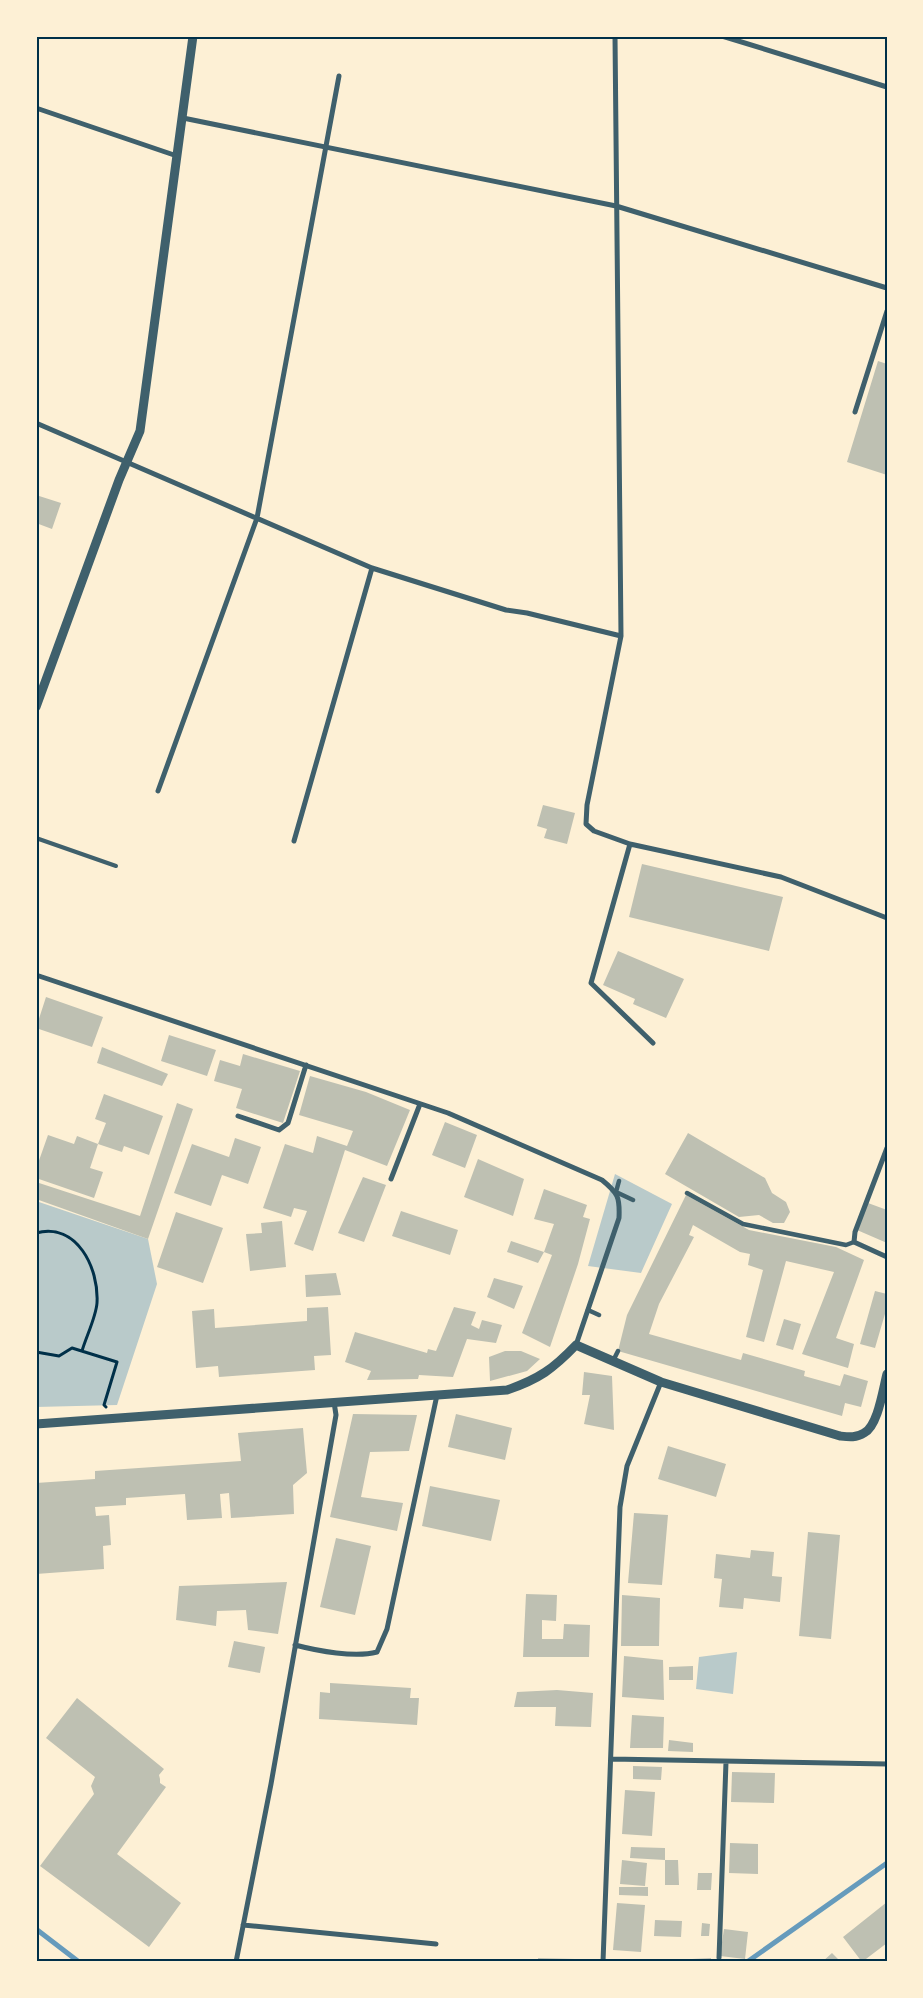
<svg xmlns="http://www.w3.org/2000/svg" width="923" height="1998" font-family="Roboto,sans-serif">
	<style>
		.green { fill: #b9caca }
		.lines { fill: none; stroke-linecap: round; stroke-linejoin: round }
		.stream { stroke: #669bbc; stroke-width: 5 }
		.building { fill: #bec0b2 }
		.path { stroke: #003049; stroke-width: 3 }
		.service { stroke: #3f606c; stroke-width: 4 }
		.pedestrian { stroke: #3f606c; stroke-width: 4.5 }
		.minor { stroke: #3f606c; stroke-width: 5 }
		.tertiary { stroke: #3f606c; stroke-width: 9 }
		.neatline { fill: none; stroke: #003049; stroke-width: 2 }
	</style>
	<rect width="100%" height="100%" fill="#fdf0d5"/>
	<!-- green -->
	<path class="green" d="M615,1174l57,30 -31,69 -53,-7z
		M36,1201l112,38 9,45 -40,121 -81,2z
		M737,1652l-4,42 -37,-5 3,-32z"/>
	<g class="lines">
		<!-- stream -->
		<path class="stream" d="M36,1929l43,33
			M747,1962l140,-99"/>
	</g>
	<!-- building -->
	<path class="building" d="M878,361l9,3v111l-40,-13z
		M36,495l25,8 -9,26 -16,-6z
		M543,805l32,8 -8,31 -23,-6 3,-9 -10,-3z
		M642,864l141,33 -14,54 -140,-34z
		M618,951l66,28 -18,39 -33,-14 2,-5 -32,-14z
		M46,997l57,20 -11,30 -56,-19z
		M169,1035l47,15 -9,26 -46,-15z
		M102,1047l66,27 -6,12 -65,-23z
		M243,1054l57,17 -17,52 -47,-15 6,-19 -28,-8 6,-21 20,6z
		M310,1076l56,16 44,18 -23,56 -42,-16 -32,101 -19,-7 13,-33 -13,-3 -3,9 -28,-9 22,-64 28,9 4,-17 30,10 6,-15 -54,-16z
		M104,1094l59,22 -14,39 -25,-9 -2,6 -24,-8 8,-21 -11,-4z
		M177,1103l16,6 -45,130 -112,-40v-17l104,34z
		M445,1122l32,13 -12,33 -33,-13z
		M688,1133l77,45 7,15 14,9 4,10 -6,11h-11l-14,-8 -20,2 -74,-43z
		M48,1135l26,9 3,-8 21,8 -8,24 13,4 -9,26 -58,-20v-9z
		M235,1138l26,9 -13,37 -26,-9 -11,31 -37,-13 18,-49 37,13z
		M478,1159l46,20 -11,37 -49,-19z
		M363,1177l23,8 -22,57 -26,-9z
		M544,1189l43,16 -4,12 7,2 -12,45 -28,83 -28,-14 30,-78 -8,-3 10,-28 -20,-5z
		M686,1195l63,35 87,17 28,13 -28,78 18,6 -6,24 -46,-14 32,-82 -48,-11 -22,81 -18,-5 17,-67 -15,-5 2,-11 -10,-2 -47,-27 -4,10 5,2 -35,67 -10,30 92,26 2,-7 62,18 -1,5 36,10 4,-12 24,7 -7,26 -16,-4 -3,13 -224,-65 9,-36z
		M868,1203l19,7v33l-30,-13z
		M401,1211l57,19 -8,25 -58,-19z
		M176,1212l47,16 -20,55 -46,-16z
		M282,1221l4,46 -36,4 -4,-37 16,-1 -1,-10z
		M511,1241l33,11 -6,11 -31,-11z
		M336,1273l5,22 -35,2 -1,-22z
		M494,1278l29,8 -9,23 -27,-12z
		M875,1291l12,3v13l-12,41 -15,-4z
		M328,1307l3,48 -17,1 1,14 -96,7 -1,-11 -22,2 -4,-57 22,-2 1,19 92,-7v-13z
		M454,1307l22,5 -5,13 8,4 3,-9 20,5 -6,18 -29,-4 -14,38 -34,-2 -1,4 -51,1 4,-9 -26,-9 10,-30 72,21 1,-4 8,2z
		M784,1319l17,5 -8,26 -17,-5z
		M505,1351h16l19,8 -13,12 -37,10 -1,-24z
		M584,1372l28,4 2,54 -30,-6 6,-29h-8z
		M353,1414l64,1 -8,36 -39,1 -9,45 42,6 -6,28 -67,-14z
		M456,1414l56,14 -7,32 -57,-13z
		M303,1428l4,45 -14,12 1,29 -63,4 -2,-25 -9,1 2,24 -35,2 -2,-26 -59,4v7l-31,2 1,9 13,-1 2,30 -8,1 1,23 -68,5v-91l59,-4v-8l146,-10 -3,-28z
		M668,1446l58,18 -10,33 -58,-18z
		M430,1486l70,14 -9,41 -69,-15z
		M634,1513l34,2 -6,70 -34,-2z
		M808,1532l32,3 -9,104 -32,-3z
		M336,1538l35,8 -16,69 -35,-8z
		M751,1550l23,2 -2,24 10,1 -2,25 -36,-4 -1,11 -24,-2 3,-28 -8,-1 2,-24 34,4z
		M287,1582l-9,52 -30,-4 -2,-20 -29,1 -1,15 -40,-6 3,-34z
		M526,1594l31,1 -1,26 -14,-1v19h21l1,-15 26,1 -1,32h-66z
		M622,1595l38,3 -1,48h-38z
		M234,1641l31,6 -5,26 -32,-6z
		M624,1656l39,4 1,40 -42,-3z
		M693,1666v14h-24v-13z
		M330,1683l81,5 -1,10h9l-2,27 -98,-6 1,-27 10,1z
		M557,1690l36,3 -2,34 -36,-1 1,-19h-42l3,-15z
		M77,1698l87,71 -5,6 1,4v4l6,4 -49,67 64,49 -32,44 -109,-81 54,-72 -3,-8 4,-9 -49,-39z
		M632,1715l32,2 -1,31h-33z
		M669,1740l24,3v9l-25,-1z
		M633,1766l29,1 -1,13 -28,-1z
		M732,1772l43,1 -1,30 -43,-1z
		M625,1790l30,2 -3,44 -30,-2z
		M730,1843l28,1v30l-29,-1z
		M631,1847l34,1v12l-35,-2z
		M622,1860l25,3 -2,23 -25,-2z
		M665,1860h13l1,25h-14z
		M698,1873h14l-1,17h-14z
		M619,1887h29v9l-29,-1z
		M887,1902v41l-25,19 -19,-25z
		M617,1903l28,2 -4,47 -28,-2z
		M655,1920l27,1 -1,16 -27,-1z
		M702,1923l8,1 -1,12h-8z
		M724,1929l24,3 -3,27 -25,-3z
		M832,1953l9,9h-19z
		M538,1958l37,1 -1,3h-36z
		M711,1958v4h-19v-3z"/>
	<g class="lines">
		<!-- path -->
		<path class="path" d="M36,1233c41,-11 63,35 61,70 -1,14 -11,34 -15,48
			M36,1352l23,4 13,-8 45,14 -13,43 2,2"/>
		<!-- service -->
		<path class="service" d="M36,838l80,28"/>
		<!-- pedestrian -->
		<path class="pedestrian" d="M619,1181l-3,11 17,8
			M687,1193l56,31 103,21 8,-3
			M588,1310l11,5
			M613,1361l5,-10"/>
		<!-- minor -->
		<path class="minor" d="M615,36l6,600 -34,169 -1,19 8,7 36,13 151,33 106,41
			M722,36l165,51
			M36,108l141,48
			M183,118l433,88 271,82
			M855,412l32,-101
			M36,423l336,145 134,42 21,3 94,23
			M158,791l99,-273 82,-442
			M294,841l78,-273
			M630,844l-39,139 62,60
			M36,975l412,138 154,67c16,13 18,17 17,38l-43,127
			M238,1116l41,14 9,-7 18,-58
			M887,1148l-32,84 -1,10 33,15
			M391,1179l29,-75
			M295,1645c23,6 60,13 82,7l10,-23 50,-234
			M611,1759l276,5
			M243,1925l193,19
			M719,1958l7,-196
			M236,1962l35,-178 65,-369 -2,-13
			M603,1962l17,-455 7,-41 34,-84"/>
		<!-- tertiary -->
		<path class="tertiary" d="M36,707l83,-227 21,-49 53,-395
			M36,1424l471,-34c32,-11 46,-21 69,-45l85,37 179,54c9,1 16,2 24,-3 14,-7 19,-44 23,-59"/>
	</g>
	<!-- border -->
	<rect width="923" height="1998" fill="none" stroke="#fdf0d5" stroke-width="75"/>
	<rect x="38" y="38" width="848" height="1922" class="neatline"/>
</svg>
